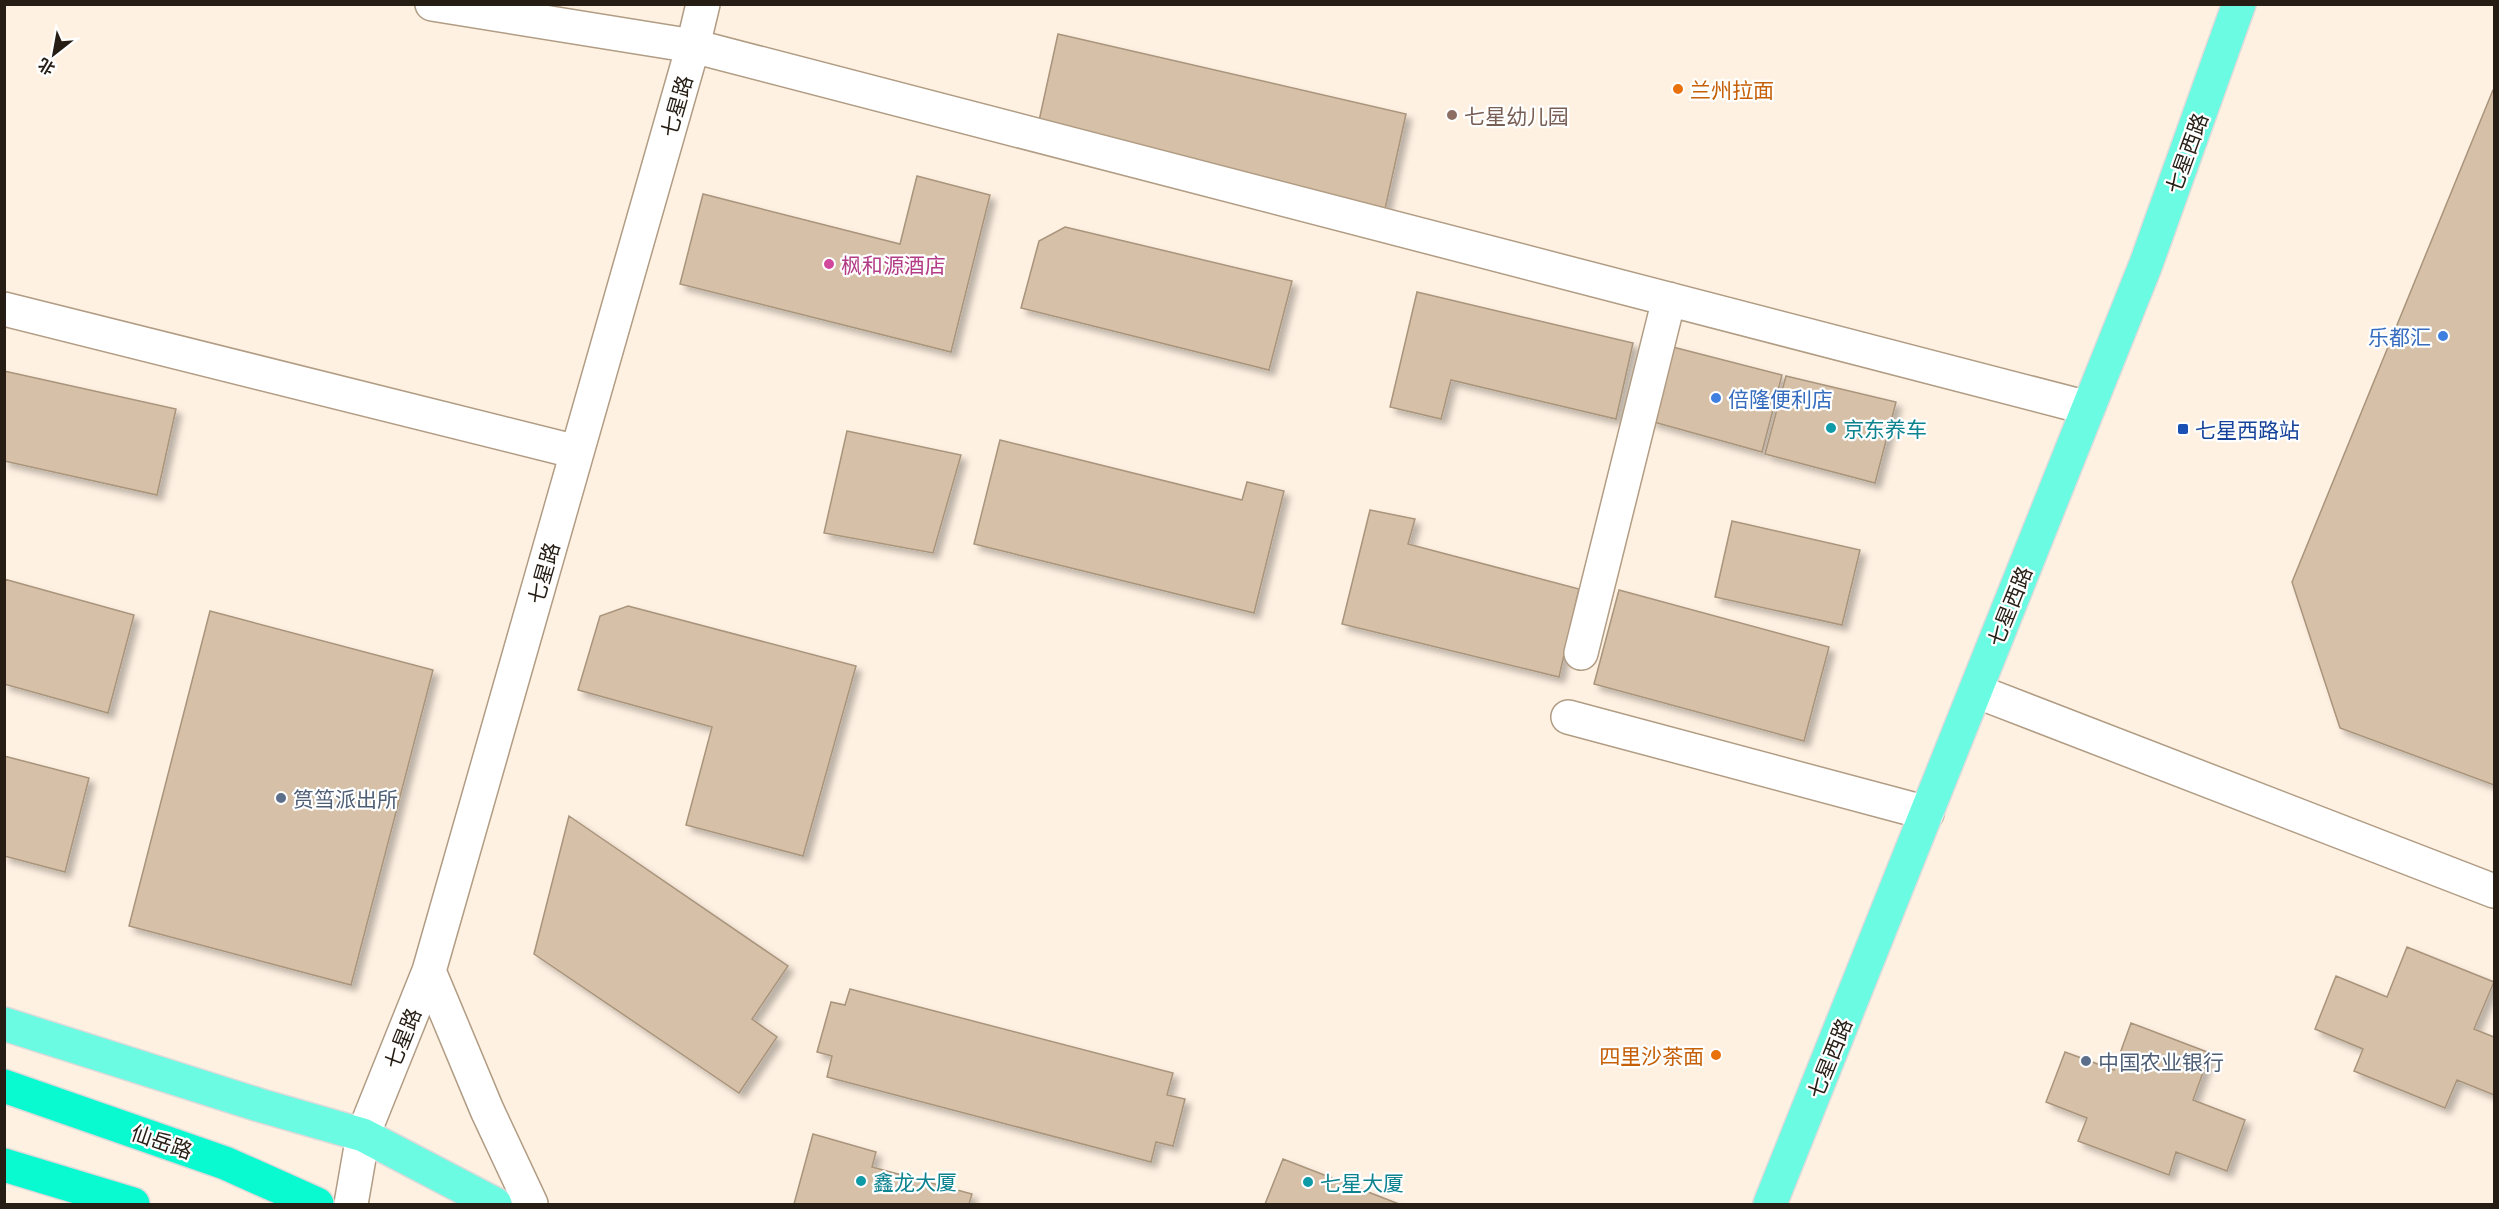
<svg xmlns="http://www.w3.org/2000/svg" width="2499" height="1209" font-family="Commissioner,'Noto Sans SC',sans-serif">
	<style>
		.building { fill: #d6c0a7; stroke: #a9947c; stroke-width: 1.5; filter: url(#shadow) }
		.lines { fill: none; stroke-linecap: round; stroke-linejoin: round }
		.minor-casing { stroke: #b19c84; stroke-width: 36 }
		.major-casing { stroke: #dcdbda; stroke-width: 36 }
		.highway-casing { stroke: #dcdbda; stroke-width: 36 }
		.minor { stroke: #fff; stroke-width: 33 }
		.major { stroke: #6bfbe3; stroke-width: 33 }
		.highway { stroke: #09f9d0; stroke-width: 33 }
		.food-dot { fill: #e8710a; stroke: #fff; stroke-width: 2 }
		.education-dot { fill: #8d6e63; stroke: #fff; stroke-width: 2 }
		.hotel-dot { fill: #d1479c; stroke: #fff; stroke-width: 2 }
		.shop-dot { fill: #3f7fe0; stroke: #fff; stroke-width: 2 }
		.culture-dot { fill: #0f9aa8; stroke: #fff; stroke-width: 2 }
		.transit-dot { fill: #1a4fb4; stroke: #fff; stroke-width: 2 }
		.service-dot { fill: #5c6f8a; stroke: #fff; stroke-width: 2 }
		.labels { text-anchor: middle; dominant-baseline: central; stroke-width: 4.5; stroke-linejoin: round; paint-order: stroke }
		.food-label { font-size: 21px; fill: #c56008; stroke: #fff; text-anchor: start }
		.street-label { font-size: 21px; fill: #261e15; stroke: #fff }
		.education-label { font-size: 21px; fill: #785e54; stroke: #fff; text-anchor: start }
		.hotel-label { font-size: 21px; fill: #b23c85; stroke: #fff; text-anchor: start }
		.shop-label { font-size: 21px; fill: #366cbe; stroke: #fff; text-anchor: end }
		.culture-label { font-size: 21px; fill: #0d838f; stroke: #fff; text-anchor: start }
		.transit-label { font-size: 21px; fill: #164399; stroke: #fff; text-anchor: start }
		.service-label { font-size: 21px; fill: #4e5e75; stroke: #fff; text-anchor: start }
	</style>
	<defs>
		<filter id="shadow"><feDropShadow dx="5.5" dy="5.5" stdDeviation="3" flood-color="#0004"/></filter>
	</defs>
	<rect width="100%" height="100%" fill="#fff1e2"/>
	<!-- building -->
	<path class="building" d="M1058,34l348,80 -21,95 -348,-79z
		M2493,90h1v695l-154,-57 -48,-146z
		M917,176l73,19 -39,157 -271,-68 23,-90 197,50z
		M1065,227l227,54 -23,89 -248,-62 18,-67z
		M1417,292l216,51 -17,76 -165,-39 -10,39 -51,-12z
		M1669,346l113,29 -20,77 -112,-31z
		M4,371l172,38 -19,86 -153,-34z
		M1786,376l110,26 -21,81 -110,-29z
		M847,431l114,24 -28,98 -109,-20z
		M1000,440l242,60 5,-18 37,9 -30,122 -280,-69z
		M1370,510l45,9 -7,25 171,45 -20,88 -217,-53z
		M1732,521l128,29 -18,75 -127,-28z
		M4,579l130,36 -26,98 -104,-29z
		M1619,590l210,57 -25,94 -210,-57z
		M628,606l228,60 -53,190 -117,-31 26,-98 -134,-37 22,-74z
		M210,611l223,59 -82,315 -222,-59z
		M4,756l85,22 -24,94 -61,-16z
		M569,816l219,150 -36,53 25,18 -38,56 -205,-139z
		M2407,947l87,35 -20,47 20,8v58l-37,-15 -12,28 -91,-37 9,-22 -48,-20 21,-53 51,21z
		M850,989l323,84 -6,22 18,4 -12,47 -17,-4 -5,20 -324,-85 5,-21 -15,-4 14,-50 14,3z
		M2131,1023l79,30 -17,47 52,20 -18,51 -51,-19 -7,23 -91,-34 9,-23 -41,-16 19,-50 49,18z
		M813,1134l63,18 -4,15 100,27 -3,10h-175z
		M1283,1159l116,45h-134z"/>
	<g class="lines">
		<defs>
			<path id="minor" d="M432,4l261,42 1395,362
				M4,309l573,143
				M1581,653l88,-354
				M1976,691l518,200
				M1568,717l359,96
				M429,971l58,139 44,94
				M351,1204l12,-69 66,-164 264,-925 10,-42"/>
			<path id="major" d="M4,1024l255,81 104,30 132,69
				M1770,1204l376,-940 93,-260"/>
			<path id="highway" d="M4,1086l221,77 92,41
				M4,1165l129,39"/>
		</defs>
		<!-- minor casing -->
		<use href="#minor" class="minor-casing"/>
		<!-- major casing -->
		<use href="#major" class="major-casing"/>
		<!-- highway casing -->
		<use href="#highway" class="highway-casing"/>
		<!-- minor -->
		<use href="#minor" class="minor"/>
		<!-- major -->
		<use href="#major" class="major"/>
		<!-- highway -->
		<use href="#highway" class="highway"/>
	</g>
	<!-- markers -->
	<g class="food-dot">
		<circle cx="1678" cy="89" r="6"/>
		<circle cx="1716" cy="1055" r="6"/>
	</g>
	<circle class="education-dot" cx="1452" cy="115" r="6"/>
	<circle class="hotel-dot" cx="829" cy="264" r="6"/>
	<g class="shop-dot">
		<circle cx="2443" cy="336" r="6"/>
		<circle cx="1716" cy="398" r="6"/>
	</g>
	<g class="culture-dot">
		<circle cx="1831" cy="428" r="6"/>
		<circle cx="861" cy="1181" r="6"/>
		<circle cx="1308" cy="1182" r="6"/>
	</g>
	<rect class="transit-dot" x="2177" y="423" width="12" height="12" rx="3"/>
	<g class="service-dot">
		<circle cx="281" cy="798" r="6"/>
		<circle cx="2086" cy="1061" r="6"/>
	</g>
	<g class="labels">
		<!-- food labels -->
		<g class="food-label">
			<text x="1690" y="89">兰州拉面</text>
			<text x="1704" y="1055" text-anchor="end">四里沙茶面</text>
		</g>
		<!-- street labels -->
		<g class="street-label">
			<text transform="translate(676 106) rotate(-74)">七星路</text>
			<text transform="translate(2186 153) rotate(-70)">七星西路</text>
			<text transform="translate(543 573) rotate(-74)">七星路</text>
			<text transform="translate(2009 606) rotate(-68)">七星西路</text>
			<text transform="translate(402 1038) rotate(-68)">七星路</text>
			<text transform="translate(1829 1058) rotate(-68)">七星西路</text>
			<text transform="translate(162 1141) rotate(19)">仙岳路</text>
		</g>
		<!-- education labels -->
		<g class="education-label">
			<text x="1464" y="115">七星幼儿园</text>
		</g>
		<!-- hotel labels -->
		<g class="hotel-label">
			<text x="841" y="264">枫和源酒店</text>
		</g>
		<!-- shop labels -->
		<g class="shop-label">
			<text x="2431" y="336">乐都汇</text>
			<text x="1728" y="398" text-anchor="start">倍隆便利店</text>
		</g>
		<!-- culture labels -->
		<g class="culture-label">
			<text x="1843" y="428">京东养车</text>
			<text x="873" y="1181">鑫龙大厦</text>
			<text x="1320" y="1182">七星大厦</text>
		</g>
		<!-- transit labels -->
		<g class="transit-label">
			<text x="2195" y="429">七星西路站</text>
		</g>
		<!-- service labels -->
		<g class="service-label">
			<text x="293" y="798">筼筜派出所</text>
			<text x="2098" y="1061">中国农业银行</text>
		</g>
	</g>
	<!-- border -->
	<rect width="2499" height="1209" fill="none" stroke="#261e15" stroke-width="12"/>
	<!-- north arrow -->
	<g transform="translate(54 54) rotate(211)" stroke="#ffffff" stroke-width="4.5" paint-order="stroke">
	<path d="M0-4.5L10 22L0 15L-10 22Z" fill="#261e15"/>
	<text y="-9" font-size="16" font-weight="bold" text-anchor="middle" fill="#261e15">北</text>
	</g>
</svg>
